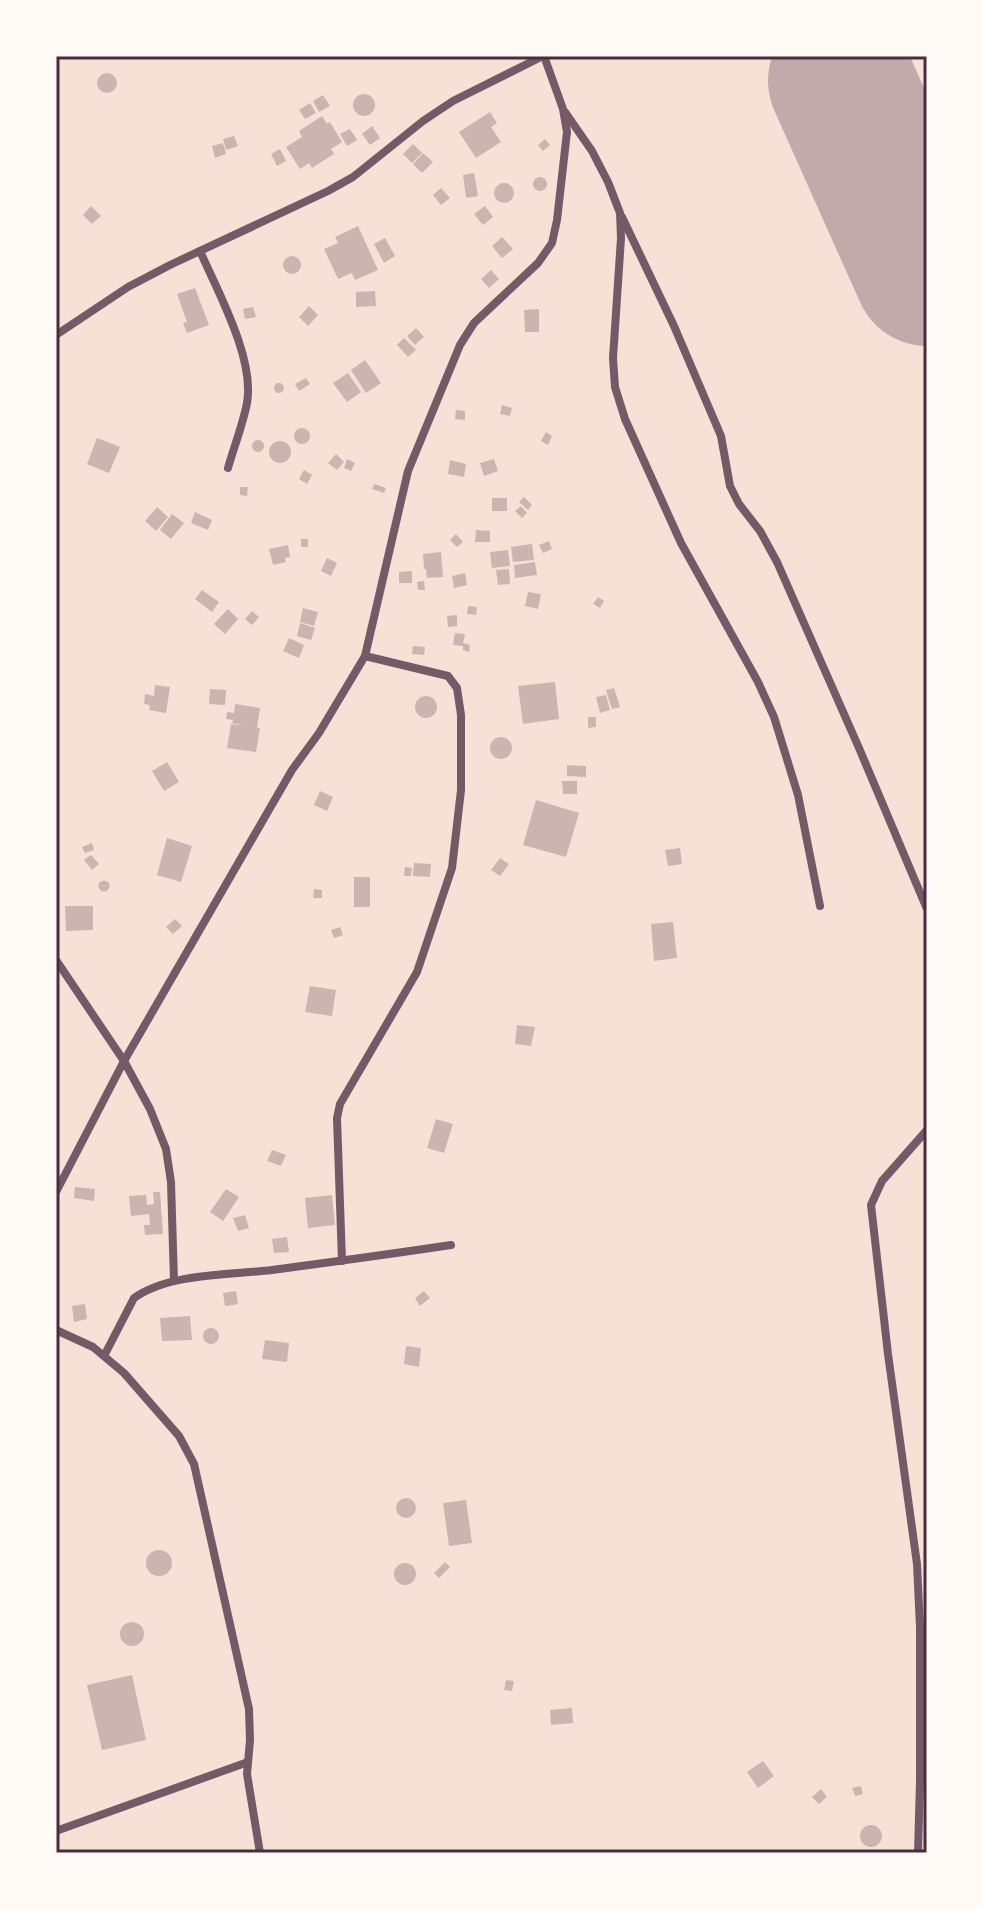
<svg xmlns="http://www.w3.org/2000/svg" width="983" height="1909" font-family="Overpass,sans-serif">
  <rect width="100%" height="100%" fill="#f7e1d7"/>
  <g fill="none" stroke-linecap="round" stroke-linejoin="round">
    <path stroke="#c3aaaa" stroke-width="146" d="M841,81L927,273"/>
  </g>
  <g fill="#ccb4b1">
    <circle cx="107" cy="83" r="10"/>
    <circle cx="364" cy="105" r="11"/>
    <path d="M323,95L330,106L319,112L313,101Z"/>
    <path d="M310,103L316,113L305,119L299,110Z"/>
    <path d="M490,112L497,123L491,127L501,142L476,158L459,132Z"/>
    <path d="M322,116L327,124L330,122L342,142L331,149L334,154L312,168L309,163L300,169L286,147L302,137L299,131Z"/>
    <path d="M372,126L380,138L370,145L362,134Z"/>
    <path d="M350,129L357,140L347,146L340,134Z"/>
    <path d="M234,136L238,146L226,150L223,139Z"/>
    <path d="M545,139L550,145L543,151L538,145Z"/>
    <path d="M223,143L226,154L215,158L212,146Z"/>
    <path d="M413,144L422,153L412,163L403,154Z"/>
    <path d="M280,149L286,161L277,166L271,154Z"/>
    <path d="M423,153L433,162L422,173L413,164Z"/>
    <path d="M474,173L478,196L466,198L463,175Z"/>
    <circle cx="540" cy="184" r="7"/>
    <circle cx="504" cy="193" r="10"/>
    <path d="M441,188L450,198L441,205L433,195Z"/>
    <path d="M91,206L101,216L92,224L83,215Z"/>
    <path d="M485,206L493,217L483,225L474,214Z"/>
    <path d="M358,226L378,270L355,280L352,273L338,279L324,249L338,243L335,237Z"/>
    <path d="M502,237L513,249L502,258L492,246Z"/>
    <path d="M385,238L395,256L384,263L374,244Z"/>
    <circle cx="292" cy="265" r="9"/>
    <path d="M491,270L499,279L489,288L481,279Z"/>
    <path d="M195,288L209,325L187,333L183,323L187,322L177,294Z"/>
    <path d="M375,291L376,306L356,307V292Z"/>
    <path d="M309,306L318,315L308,326L299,317Z"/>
    <path d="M253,307L256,317L245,319L243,309Z"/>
    <path d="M539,309V332H525L524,310Z"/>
    <path d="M416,328L424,337L415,345L407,336Z"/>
    <path d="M404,338L416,350L408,357L397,345Z"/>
    <path d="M365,360L381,383L366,393L351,370Z"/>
    <path d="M348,373L361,392L347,402L333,383Z"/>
    <path d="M306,378L310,384L299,391L295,384Z"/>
    <circle cx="279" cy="388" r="5"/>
    <path d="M502,405L512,408L510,416L500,414Z"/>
    <path d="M456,410L465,411V420L455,419Z"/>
    <circle cx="302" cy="436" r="8"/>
    <path d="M546,432L552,436L548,445L541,441Z"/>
    <path d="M97,438L120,447L109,473L87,464Z"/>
    <circle cx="258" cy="446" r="6"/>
    <circle cx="280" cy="452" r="11"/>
    <path d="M336,454L344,462L337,470L328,463Z"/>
    <path d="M347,459L355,463L351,471L344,468Z"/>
    <path d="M494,459L498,471L484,476L480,463Z"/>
    <path d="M450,460L466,464L464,477L448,474Z"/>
    <path d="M304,470L312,475L307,484L299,479Z"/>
    <path d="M374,484L386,488L384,493L372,489Z"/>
    <path d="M240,487H248L247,496L240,495Z"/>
    <path d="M524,497L532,505L528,510L519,502Z"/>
    <rect x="492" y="498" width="15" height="13"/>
    <path d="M521,506L527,513L522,518L515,511Z"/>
    <path d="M157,507L168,517L156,531L145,521Z"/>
    <path d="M195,512L212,520L208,530L191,523Z"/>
    <path d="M172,514L184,523L171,539L160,530Z"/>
    <path d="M476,530L490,531V542H475Z"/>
    <path d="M456,534L463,542L457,547L450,540Z"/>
    <rect x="301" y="539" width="7" height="8"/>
    <path d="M549,541L552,549L543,553L539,545Z"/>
    <path d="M532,544L534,560L513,562L511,547Z"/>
    <path d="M288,545L290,557L285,558L286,562L273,565L269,549Z"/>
    <path d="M508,550L510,566L492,568L490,552Z"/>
    <path d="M441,552L443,577L427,578L426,569H424L423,554Z"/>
    <path d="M327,558L337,563L331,576L321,571Z"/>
    <path d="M535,562L537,575L515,578L514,565Z"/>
    <path d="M509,569L510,584L498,585L496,570Z"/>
    <path d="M412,571V583H399V572Z"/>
    <path d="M465,573L467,585L454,588L452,576Z"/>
    <path d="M424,581L425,590H418L417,582Z"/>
    <path d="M202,590L219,602L212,612L195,599Z"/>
    <path d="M528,592L541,594L538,609L525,606Z"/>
    <path d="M598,597L604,601L600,608L593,604Z"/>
    <path d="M468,606L477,607L476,615L467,614Z"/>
    <path d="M303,608L318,612L314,626L300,622Z"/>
    <path d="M228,609L238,619L225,634L214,624Z"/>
    <path d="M252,611L259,617L252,625L245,619Z"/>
    <path d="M457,615V626L448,627L447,616Z"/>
    <path d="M300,623L315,628L311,640L297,636Z"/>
    <path d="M455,633L465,634L463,643L470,645L469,652L463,650V646L453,645Z"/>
    <path d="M289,638L304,645L299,658L283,651Z"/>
    <path d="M413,646L425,647L424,655L412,654Z"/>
    <path d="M555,682L559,719L523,724L518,686Z"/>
    <path d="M155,685L170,687L166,713L149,710L150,705L144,704L145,694L154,696Z"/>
    <path d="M614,688L620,707L612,709L606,690Z"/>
    <path d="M210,689L226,690L225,705L209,704Z"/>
    <path d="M606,695L610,710L600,713L596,697Z"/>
    <circle cx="426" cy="707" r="11"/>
    <path d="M235,704L260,708L257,728H260L256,752L227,748L231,724L245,726L232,723L233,720L226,719L227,712L234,713Z"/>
    <path d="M588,717H596V727L588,728Z"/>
    <circle cx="501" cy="748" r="11"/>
    <path d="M167,762L179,782L164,791L152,771Z"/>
    <path d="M567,765L586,766V777L567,776Z"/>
    <path d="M562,781H577V794H563Z"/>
    <path d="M320,791L333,797L327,811L314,805Z"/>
    <path d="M536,800L579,813L566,857L523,845Z"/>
    <path d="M167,838L192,846L181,882L157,875Z"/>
    <path d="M92,843L94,850L85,853L82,847Z"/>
    <path d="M680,848L682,864L668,866L665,850Z"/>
    <path d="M91,855L99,864L92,870L84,860Z"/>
    <path d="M500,858L509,864L500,876L491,870Z"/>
    <path d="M414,863L431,864L430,877L413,876Z"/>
    <path d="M405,867L412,868L411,876H404Z"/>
    <rect x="354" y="877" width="16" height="30"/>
    <circle cx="104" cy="886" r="5.5"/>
    <path d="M314,889L322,890V898H313Z"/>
    <path d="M65,906H93V930L66,931Z"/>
    <path d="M175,919L182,926L173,934L166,927Z"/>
    <path d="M673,922L677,958L654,961L651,924Z"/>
    <path d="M340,927L343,935L334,938L331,930Z"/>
    <path d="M310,986L336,990L332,1016L305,1012Z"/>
    <path d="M517,1025L535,1027L531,1046L515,1044Z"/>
    <path d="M436,1119L453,1124L444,1153L427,1148Z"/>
    <path d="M272,1150L286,1155L281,1166L267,1161Z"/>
    <path d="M75,1187L95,1189L94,1201L74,1198Z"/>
    <path d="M226,1189L239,1197L223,1221L210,1212Z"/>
    <path d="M153,1192H160L163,1234L145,1235L144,1225H150L149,1214L131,1216L129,1196L146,1195L147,1205L154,1204Z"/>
    <path d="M332,1195L335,1225L308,1228L305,1198Z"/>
    <path d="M245,1215L249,1228L238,1231L233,1218Z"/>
    <path d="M287,1237L289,1252L274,1253L272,1239Z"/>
    <path d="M236,1291L238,1304L225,1306L223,1293Z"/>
    <path d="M424,1291L430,1298L420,1306L415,1298Z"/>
    <path d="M85,1304L87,1319L74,1322L72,1306Z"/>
    <path d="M190,1316L192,1340L162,1341L160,1318Z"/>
    <circle cx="211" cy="1336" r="8"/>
    <path d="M265,1340L289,1343L287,1362L262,1359Z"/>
    <path d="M406,1346L421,1348L419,1367L404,1364Z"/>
    <circle cx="406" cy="1508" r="10"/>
    <path d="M466,1500L472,1543L449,1546L443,1503Z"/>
    <circle cx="159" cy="1563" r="13"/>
    <path d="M445,1562L450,1567L439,1578L434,1573Z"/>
    <circle cx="405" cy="1574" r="11"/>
    <circle cx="132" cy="1634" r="12"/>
    <path d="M132,1675L146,1740L102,1750L87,1685Z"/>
    <path d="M506,1680L514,1681L512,1691L504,1690Z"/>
    <path d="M572,1708L573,1723L551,1725L550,1710Z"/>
    <path d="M763,1761L774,1776L758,1788L747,1772Z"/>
    <path d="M861,1786L863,1794L855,1796L852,1788Z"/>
    <path d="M821,1789L827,1797L819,1804L812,1797Z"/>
    <circle cx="871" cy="1836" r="11"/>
  </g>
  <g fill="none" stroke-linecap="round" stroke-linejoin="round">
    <g stroke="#755966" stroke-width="8">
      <path d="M565,112L592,151L608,182L620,213L621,238L613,358L615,387L625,419L681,543L758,682L774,717L798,795L820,906"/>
      <path d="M622,217L674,326L721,436L730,486L739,504L760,531L777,562L859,748L927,909"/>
      <path d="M200,251C218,292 255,359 247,403C243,424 234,447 228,468"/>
      <path d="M56,335L128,287L170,265L328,191L353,177L423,121L453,101L543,56"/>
      <path d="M56,960L124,1061L150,1109L166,1149L171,1182L174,1281"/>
      <path d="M56,1192L124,1061L292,770L319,733L365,656L408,471L460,345L474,323L538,263L552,243L557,220L567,132L563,109L544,56"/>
      <path d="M342,1261L337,1118L340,1104L417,972L452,868L461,790V715L457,688L448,676L365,656"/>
      <path d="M56,1330L93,1347L124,1373L179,1436L194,1464L249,1709L250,1740L247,1774L260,1853"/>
      <path d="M104,1356L134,1298C169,1273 230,1275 272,1270C332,1262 391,1254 451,1245"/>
      <path d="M56,1831L248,1762"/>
      <path d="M918,1853L920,1781V1627L917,1564L888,1354L871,1205L882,1181L927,1130"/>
    </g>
  </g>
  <rect width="983" height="1909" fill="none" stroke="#fffaf5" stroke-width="116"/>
  <rect x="58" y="58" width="867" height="1793" fill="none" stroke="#4a2c40" stroke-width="3"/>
</svg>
